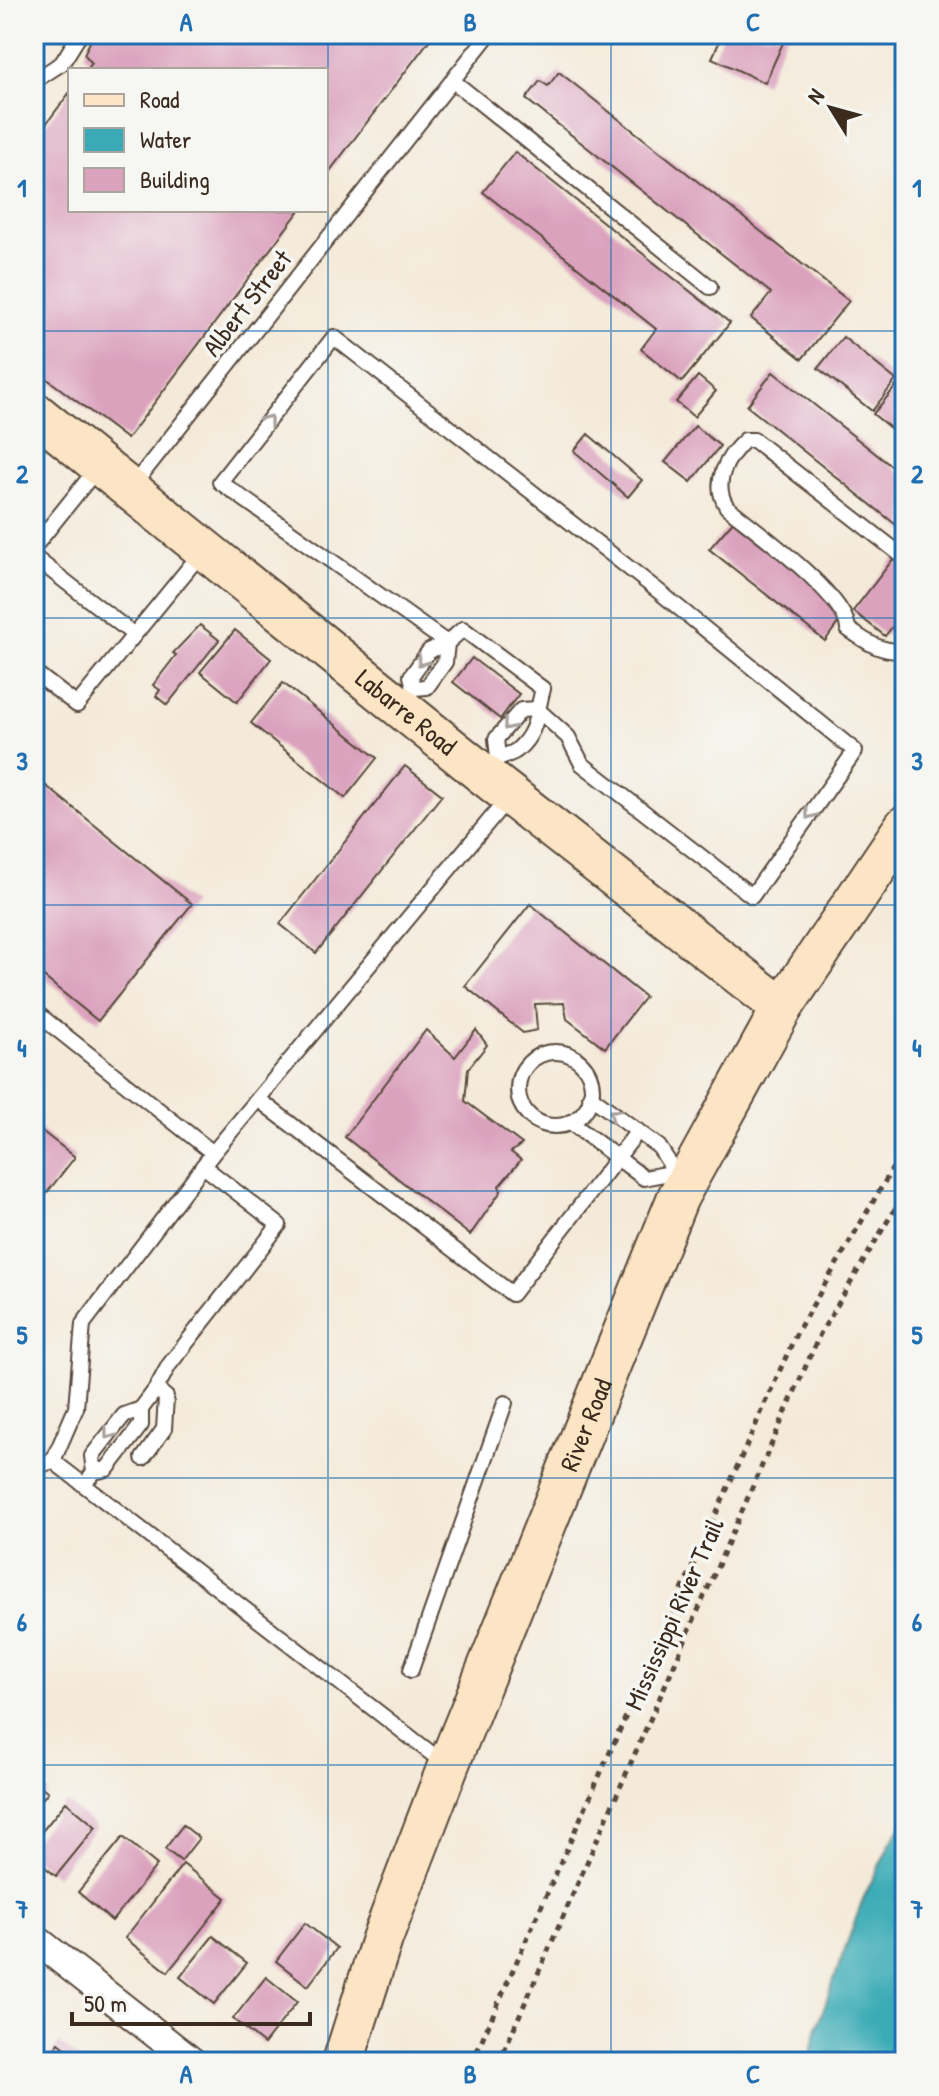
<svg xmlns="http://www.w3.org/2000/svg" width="939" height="2096" font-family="'Patrick Hand',sans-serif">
  <rect width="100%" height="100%" fill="#f6f6f2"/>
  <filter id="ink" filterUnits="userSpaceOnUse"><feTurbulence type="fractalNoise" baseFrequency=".0125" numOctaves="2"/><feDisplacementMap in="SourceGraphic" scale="16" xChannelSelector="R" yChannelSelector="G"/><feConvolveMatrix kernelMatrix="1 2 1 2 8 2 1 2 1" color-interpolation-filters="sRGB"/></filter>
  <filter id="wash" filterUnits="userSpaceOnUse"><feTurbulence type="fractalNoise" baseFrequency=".006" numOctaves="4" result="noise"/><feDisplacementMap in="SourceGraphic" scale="32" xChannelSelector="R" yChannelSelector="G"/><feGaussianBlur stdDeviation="1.8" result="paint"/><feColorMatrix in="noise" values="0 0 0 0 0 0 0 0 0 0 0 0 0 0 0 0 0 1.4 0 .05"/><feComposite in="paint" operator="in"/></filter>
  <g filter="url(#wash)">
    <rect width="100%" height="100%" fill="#f4ead9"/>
    <path fill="#3aabb6" stroke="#3a6a6a" stroke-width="2" d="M905,1819V2062H808L817,2027L863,1899L889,1846Z"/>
    <g id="blocks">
      <g fill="#dba2be">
        <path d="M94,34H434L326,176V70H87L92,63L84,54Z"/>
        <path d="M723,34H787L765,83L712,58Z"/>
        <path d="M559,72L849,301L802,359L751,318L771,293L526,99L540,81L548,86Z"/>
        <path d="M70,92V210H300L127,439L34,369V140Z"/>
        <path d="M515,152L730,323L682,382L641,349L656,329L483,192Z"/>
        <path d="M843,337L896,380L872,411L818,368Z"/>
        <path d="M773,372L905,477V532L747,406Z"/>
        <path d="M698,376L716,391L694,417L676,402Z"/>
        <path d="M897,385L905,392V440L873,414Z"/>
        <path d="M695,426L720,446L691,482L665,462Z"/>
        <path d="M588,434L642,480L628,497L574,451Z"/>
        <path d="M736,518L817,585L843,616L825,641L709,549Z"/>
        <path d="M894,558L905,567V615L899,624L896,622L885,636L853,611Z"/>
        <path d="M200,625L219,640L167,705L156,696L160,690L153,685L176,655L173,653Z"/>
        <path d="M235,630L271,659L237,702L200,672Z"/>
        <path d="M472,658L519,694L500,719L453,682Z"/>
        <path d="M283,683L377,758L345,798L251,723Z"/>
        <path d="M405,766L442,795L316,953L280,924Z"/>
        <path d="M34,776L192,904L98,1021L34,969Z"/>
        <path d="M530,904L645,997L605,1048L567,1019L564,1003L535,1004L537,1030L523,1033L465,986Z"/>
        <path d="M426,1030L455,1057L476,1030L487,1045L468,1069L465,1101L522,1144L511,1152L521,1160L499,1186L501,1191L470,1235L345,1137Z"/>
        <path d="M34,1125L75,1157L34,1209Z"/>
        <path d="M34,1780L48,1792L34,1809Z"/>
        <path d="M66,1802L96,1827L56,1876L34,1858V1841Z"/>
        <path d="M183,1825L199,1838L181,1861L165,1849Z"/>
        <path d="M123,1837L157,1865L112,1921L78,1892Z"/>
        <path d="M183,1864L226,1898L168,1972L125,1938Z"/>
        <path d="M305,1923L337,1948L308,1986L276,1961Z"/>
        <path d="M213,1936L247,1963L214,2004L180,1977Z"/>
        <path d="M266,1977L297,2002L264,2044L233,2019Z"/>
        <path d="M59,2043L83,2062H45Z"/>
      </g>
    </g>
  </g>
  <g filter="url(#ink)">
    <use href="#blocks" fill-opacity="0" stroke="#57473a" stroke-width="2"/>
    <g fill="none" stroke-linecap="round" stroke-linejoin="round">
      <defs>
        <g id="lane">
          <path d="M34,81L62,63L80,34"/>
          <path d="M453,81L710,287"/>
          <path d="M131,488L489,34"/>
          <path d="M34,547L99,466"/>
          <path d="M34,557L133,634"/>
          <path d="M905,558L754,440H745C727,457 711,483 727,507C754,529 847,596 848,629C868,643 880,652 905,651"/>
          <path d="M447,643L220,482L334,337L657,590L855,751L752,896L582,764L568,737L537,709L521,710L496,739L498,757"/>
          <path d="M34,672L77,705L202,552"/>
          <path d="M414,688L411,676L429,651L447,643L463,629L543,689C536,713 538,732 517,750C510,756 501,754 494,762"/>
          <path d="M410,693L414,688L427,687L445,662L447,643"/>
          <path d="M34,1011L213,1153"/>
          <circle cx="555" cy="1089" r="37"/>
          <path d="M590,1096L659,1147L675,1172L685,1179"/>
          <path d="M258,1099L512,1294L638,1131"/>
          <path d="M570,1122L644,1178L675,1172"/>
          <path d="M143,1458L164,1429L166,1397L156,1389"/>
          <path d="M53,1461L76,1408L83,1324L213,1153L509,797"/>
          <path d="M34,1467L53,1461L445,1764"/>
          <path d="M94,1472L92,1456L124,1415L141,1409L156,1389L169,1365L279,1225L203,1166"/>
          <path d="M90,1477L94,1472L107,1469L141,1425V1409"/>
          <path d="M411,1670L505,1403"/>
        </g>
        <path id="street" d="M34,1938L192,2062"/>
        <g id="secondary">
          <path id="s1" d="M34,412L483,774L782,1008"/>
          <path id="s2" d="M343,2062L382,1939L448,1766L678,1197L782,1008L905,826"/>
        </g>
      </defs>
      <use href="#lane" stroke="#57473a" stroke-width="18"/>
      <use href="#street" stroke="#57473a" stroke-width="32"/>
      <use href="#secondary" stroke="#57473a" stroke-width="44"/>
      <g stroke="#57473a" stroke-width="5" stroke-dasharray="6 6" stroke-linecap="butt">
        <path d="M472,2062L797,1332L905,1147"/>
        <path d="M499,2062L820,1334L905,1192"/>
      </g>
      <use href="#lane" stroke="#fff" stroke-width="14"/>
      <use href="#street" stroke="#fff" stroke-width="28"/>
      <use href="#secondary" stroke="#fce5c4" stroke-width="40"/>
    </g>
    <defs><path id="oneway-chevron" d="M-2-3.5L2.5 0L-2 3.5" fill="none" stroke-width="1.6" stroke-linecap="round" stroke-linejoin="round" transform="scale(2)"/></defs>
    <g stroke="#a79f9a">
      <use href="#oneway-chevron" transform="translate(268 420) rotate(-52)"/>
      <use href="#oneway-chevron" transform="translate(422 661) rotate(128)"/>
      <use href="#oneway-chevron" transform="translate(508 725) rotate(130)"/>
      <use href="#oneway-chevron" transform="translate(810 814) rotate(125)"/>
      <use href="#oneway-chevron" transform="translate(614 1114) rotate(-144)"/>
      <use href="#oneway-chevron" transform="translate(109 1434) rotate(127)"/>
    </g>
  </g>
  <path fill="none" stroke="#1f6fb2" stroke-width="2" stroke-opacity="0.55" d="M328,34V2062M611,34V2062M34,331H905M34,618H905M34,905H905M34,1191H905M34,1478H905M34,1765H905"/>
  <g text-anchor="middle" stroke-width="7" stroke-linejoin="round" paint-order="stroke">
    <g font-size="26" fill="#3b2a1e" stroke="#f6f6f2">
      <text transform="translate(247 303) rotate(-52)" y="9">Albert Street</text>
      <text dy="9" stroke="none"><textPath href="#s1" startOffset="478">Labarre Road</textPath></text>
      <text dy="9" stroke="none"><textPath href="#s2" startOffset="682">River Road</textPath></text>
      <text transform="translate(674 1614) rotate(-66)" y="9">Mississippi River Trail</text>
    </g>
  </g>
  <rect width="939" height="2096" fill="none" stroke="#f6f6f2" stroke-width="88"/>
  <rect x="68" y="68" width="260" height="144" fill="#f6f6f2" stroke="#aba49d" stroke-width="2"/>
  <rect x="84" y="94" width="40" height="12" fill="#fce5c4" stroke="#aba49d" stroke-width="2"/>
  <text x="140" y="108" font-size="24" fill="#3b2a1e">Road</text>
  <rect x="84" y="128" width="40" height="24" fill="#3aabb6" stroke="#aba49d" stroke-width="2"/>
  <text x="140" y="148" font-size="24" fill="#3b2a1e">Water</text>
  <rect x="84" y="168" width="40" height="24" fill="#dba2be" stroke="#aba49d" stroke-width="2"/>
  <text x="140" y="188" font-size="24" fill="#3b2a1e">Building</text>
  <g transform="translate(831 108) rotate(307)" stroke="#f6f6f2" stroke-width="6" paint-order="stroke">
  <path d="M0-6L14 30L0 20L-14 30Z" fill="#3b2a1e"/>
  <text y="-12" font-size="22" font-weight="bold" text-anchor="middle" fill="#3b2a1e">N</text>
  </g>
  <path d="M72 2012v12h238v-12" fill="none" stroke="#3b2a1e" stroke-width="4"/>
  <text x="84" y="2012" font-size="24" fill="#3b2a1e" stroke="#f6f6f2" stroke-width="6" paint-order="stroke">50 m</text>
  <rect x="44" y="44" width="851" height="2008" fill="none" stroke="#1f6fb2" stroke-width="3"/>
  <g font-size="26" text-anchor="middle" font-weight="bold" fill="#1f6fb2">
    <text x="186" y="31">A</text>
    <text x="470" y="31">B</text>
    <text x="753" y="31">C</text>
    <text x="22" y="197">1</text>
    <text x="917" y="197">1</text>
    <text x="22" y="483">2</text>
    <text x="917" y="483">2</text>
    <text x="22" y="770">3</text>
    <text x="917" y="770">3</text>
    <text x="22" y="1057">4</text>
    <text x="917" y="1057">4</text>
    <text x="22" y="1344">5</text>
    <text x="917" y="1344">5</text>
    <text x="22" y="1631">6</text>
    <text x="917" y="1631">6</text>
    <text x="22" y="1918">7</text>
    <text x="917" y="1918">7</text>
    <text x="186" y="2083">A</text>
    <text x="470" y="2083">B</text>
    <text x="753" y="2083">C</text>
  </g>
</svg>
